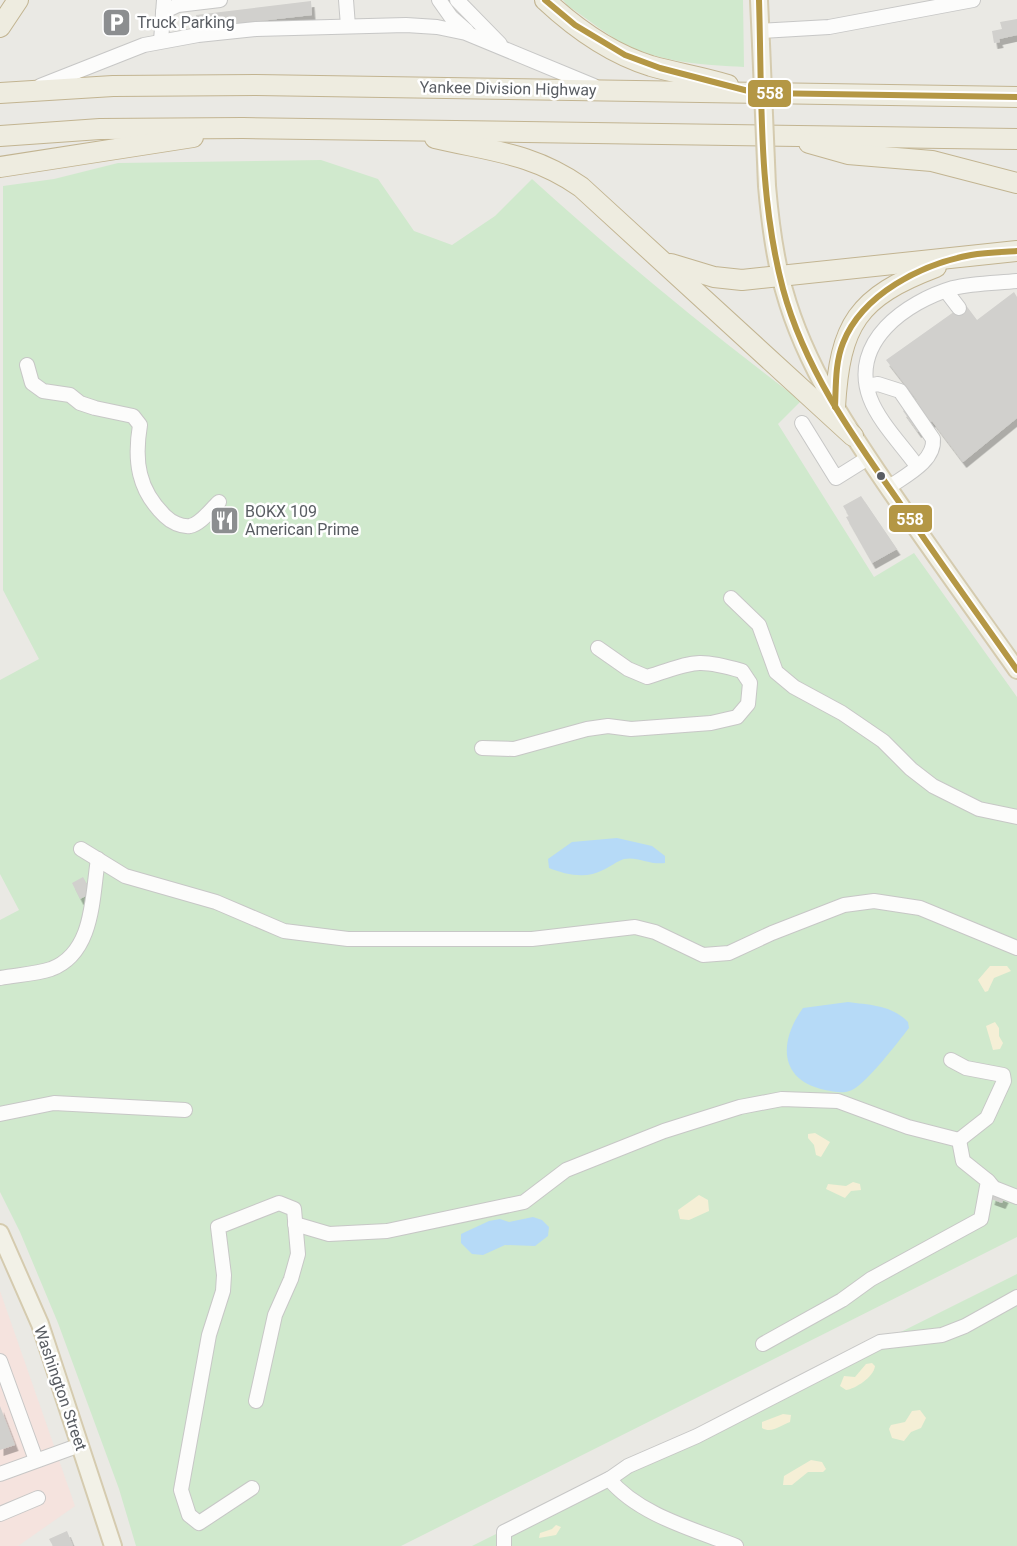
<svg xmlns="http://www.w3.org/2000/svg" width="1017" height="1546" font-family="Roboto,sans-serif">
  <defs>
    <filter id="shadow"><feDropShadow dx="3.5" dy="6" stdDeviation="0" flood-color="#0004"/></filter>
  </defs>
  <rect width="100%" height="100%" fill="#eae9e4"/>
  <path fill="#f5e3de" d="M0,1291L75,1506L18,1546H0Z"/>
  <g fill="#d0e9cd">
    <path d="M563,0H743L744,67C706,65 666,63 630,47C609,37 588,19 568,6Z"/>
    <path d="M321,160L378,179L414,231L452,245L495,216L532,179C618,257 708,331 801,401L778,424L874,577L914,553L1017,697V1237L401,1546H136L119,1489L58,1323L20,1232L0,1192V920L19,910L0,874V680L39,659L3,590V186L54,179L118,163Z"/>
    <path d="M1017,1274V1546H472Z"/>
  </g>
  <g fill="#f5efd6">
    <path d="M990,966H1007L1011,971L994,978L988,991L985,992L978,980Z"/>
    <path d="M995,1022L999,1028V1036L1003,1043L1000,1049L993,1050L986,1026Z"/>
    <path d="M815,1133L830,1142L821,1157L816,1155L814,1145L808,1138V1134Z"/>
    <path d="M853,1182L860,1184L861,1190L851,1191L845,1198L826,1189L828,1184L846,1186Z"/>
    <path d="M699,1195L708,1200L709,1211L689,1220L680,1219L678,1210Z"/>
    <path d="M872,1363L875,1366C874,1377 855,1389 846,1390L840,1386L844,1376L855,1377L866,1364Z"/>
    <path d="M920,1410L926,1418L921,1428L911,1432L904,1441L892,1438L889,1429L891,1425L905,1422L912,1411Z"/>
    <path d="M783,1414L791,1415L790,1422C781,1425 772,1434 762,1428V1422Z"/>
    <path d="M811,1460L822,1462L826,1469L823,1472H808L792,1485H783L784,1476Z"/>
    <path d="M556,1525L561,1527L556,1535L539,1538L540,1533L552,1529Z"/>
  </g>
  <g fill="#b6daf7">
    <path d="M617,838L652,846L665,856V863C649,865 637,856 624,859C617,861 610,867 603,870C587,879 566,875 549,868L548,859L572,842Z"/>
    <path d="M848,1002C870,1005 892,1005 908,1022L909,1028C897,1043 868,1082 852,1090C844,1094 834,1092 825,1090C778,1080 779,1041 803,1008Z"/>
    <path d="M533,1217L542,1220L549,1227L548,1236L535,1246L505,1245L483,1255L472,1254L461,1243V1234L489,1221L500,1219L509,1222Z"/>
  </g>
  <g fill="#d1d0cd" filter="url(#shadow)">
    <path d="M311,1L312,15L198,28L196,15Z"/>
    <path d="M1017,19V35L999,39L1000,42L994,43L992,31L1002,29L1000,22Z"/>
    <path d="M1014,292L1017,297V418L963,462L932,421L918,432L903,411L917,400L886,360L965,304L977,320Z"/>
    <path d="M861,496L897,549L872,563L846,517L849,516L843,506Z"/>
    <path d="M83,877L92,893L80,899L72,883Z"/>
    <path d="M993,1192L1005,1197L1002,1203L991,1199Z"/>
    <path d="M0,1406L15,1445L0,1450Z"/>
    <path d="M67,1531L73,1546H53L49,1539Z"/>
  </g>
  <g fill="none" stroke-linecap="round" stroke-linejoin="round">
    <defs>
      <g id="minor">
        <path d="M346,0L348,26"/>
        <path d="M439,0L451,17L467,31"/>
        <path d="M457,0L500,44"/>
        <path d="M163,12L178,5L220,0"/>
        <path d="M760,31L829,27L973,0"/>
        <path d="M161,41L164,0"/>
        <path d="M40,86L144,45L198,35L256,29L406,25L437,27L466,33L594,86"/>
        <path d="M946,291L959,308"/>
        <path d="M27,365L32,383L43,391L70,395L80,403L95,408L133,416L140,425C134,461 138,490 165,516C171,522 181,527 190,526C201,524 211,509 219,502"/>
        <path d="M867,386L878,384L900,391L933,439C935,462 904,476 888,488"/>
        <path d="M802,423L836,478L868,458"/>
        <path d="M917,466C902,445 879,422 870,398C849,342 906,302 953,288C973,283 996,283 1017,281"/>
        <path d="M731,598L759,625L776,672L794,687L842,713L883,741L911,769L933,786L979,809L1017,817"/>
        <path d="M482,748L514,749L587,729L608,726L631,729L711,723L737,717L748,704L750,683L742,671C694,657 693,663 647,677L628,669L598,648"/>
        <path d="M81,849L125,876L216,902L284,931L348,939H532L635,927L655,932L703,955L729,953L772,933L844,905L874,901L920,908L1017,948"/>
        <path d="M0,978C16,975 36,974 51,969C94,953 92,897 98,859"/>
        <path d="M951,1060L966,1068L1003,1075L1004,1081L987,1118L959,1140"/>
        <path d="M0,1114L54,1103L185,1110"/>
        <path d="M988,1181L994,1188L1017,1197"/>
        <path d="M295,1224L329,1234L387,1231L524,1202L566,1170L664,1131L740,1107L782,1099L838,1101L908,1127L959,1140L963,1161L988,1181L981,1219L871,1279L842,1300L763,1344"/>
        <path d="M0,1361L36,1460"/>
        <path d="M0,1474L80,1445"/>
        <path d="M608,1480L628,1466L697,1436L880,1342L942,1335L965,1326L1017,1297"/>
        <path d="M252,1488L199,1523L189,1515L181,1490L209,1335L223,1291L224,1275L218,1227L279,1203L294,1209L298,1254L291,1279L275,1315L256,1401"/>
        <path d="M0,1514L38,1498"/>
        <path d="M504,1546V1532L609,1479C639,1515 693,1529 736,1546"/>
      </g>
      <g id="major">
        <path d="M759,0L761,44"/>
        <path d="M767,186C770,221 774,256 784,290C806,370 854,438 901,506C939,561 978,615 1017,670"/>
        <path d="M0,1233L40,1324L113,1546"/>
      </g>
      <g id="highway">
        <path d="M545,0C575,28 612,54 651,66C676,73 702,77 728,85"/>
        <path d="M0,27L18,0"/>
        <path d="M0,93L113,86L256,85L1017,97"/>
        <path d="M0,136L100,129L243,128L1017,139"/>
        <path d="M435,138C490,151 533,153 581,187L853,436"/>
        <path d="M809,143L848,154L932,161L1017,183"/>
        <path d="M0,167L193,137"/>
        <path d="M671,264L714,277L742,280L1017,251"/>
        <path d="M835,407C840,324 857,297 936,267"/>
      </g>
    </defs>
    <use href="#minor" stroke="#c7c7c6" stroke-width="16"/>
    <use href="#major" stroke="#d5cbaf" stroke-width="20"/>
    <use href="#highway" stroke="#c2b491" stroke-width="22"/>
    <use href="#minor" stroke="#fcfcfb" stroke-width="14"/>
    <use href="#major" stroke="#f2f1e7" stroke-width="16"/>
    <use href="#highway" stroke="#eeece0" stroke-width="20"/>
    <defs>
      <path id="major-bridge" d="M761,44L767,186"/>
    </defs>
    <use href="#major-bridge" stroke="#d5cbaf" stroke-width="20" stroke-linecap="butt"/>
    <use href="#major-bridge" stroke="#f2f1e7" stroke-width="16"/>
    <defs>
      <g id="bus-1">
        <path d="M545,0L575,25L625,55L660,68L756,93L1017,97"/>
        <path d="M759,0C762,96 758,195 783,289C804,367 851,434 897,499C936,557 977,613 1017,670"/>
        <path d="M835,407C836,386 835,363 843,343C862,294 922,264 971,255C986,252 1002,252 1017,251"/>
      </g>
    </defs>
    <use href="#bus-1" stroke="#fff" stroke-width="10"/>
    <use href="#bus-1" stroke="#b49745" stroke-width="6"/>
  </g>
  <defs>
    <symbol id="parking-square" viewBox="-11 -11 22 22"><rect x="-9" y="-9" width="18" height="18" rx="4" fill="#8c8e90" stroke="#fff"/><path d="M-3.5-5.5H1a3.5 3.5 0 0 1 0 7H-1V5.5H-3.5ZM-1-3.4V-.6H.8a1.4 1.4 0 0 0 0-2.8Z" fill="#fff"/></symbol>
    <symbol id="restaurant-square" viewBox="-11 -11 22 22"><rect x="-9" y="-9" width="18" height="18" rx="4" fill="#8c8e90" stroke="#fff"/><path d="M-5-6h1v4h1v-4h1v4h1v-4h1v5L-1.5 .5V6h-2V.5L-5-1ZM5-6V6H3V1.5H1.5Q1.5-4 5-6Z" fill="#fff"/></symbol>
  </defs>
  <g fill-rule="evenodd">
    <use href="#parking-square" x="100" y="6" width="33" height="33"/>
    <use href="#restaurant-square" x="208" y="504" width="33" height="33"/>
  </g>
  <circle fill="#595d63" stroke="#fff" stroke-width="2" cx="881" cy="476" r="5"/>
  <g text-anchor="middle" stroke-width="5" stroke-linejoin="round" paint-order="stroke">
    <g font-size="16" fill="#595d63" stroke="#fff" text-anchor="start">
      <text x="137" y="28">Truck Parking</text>
      <text x="245" y="517">BOKX 109<tspan x="245" dy="18">American Prime</tspan></text>
    </g>
    <g font-size="16" fill="#595d63" stroke="#fff">
      <text transform="translate(508 88) rotate(1)" y="6">Yankee Division Highway</text>
      <text transform="translate(61 1388) rotate(71)" y="6">Washington Street</text>
    </g>
  </g>
  <g stroke="#fff" stroke-width="2">
    <rect x="747" y="79" width="45" height="29" rx="6" fill="#b49745"/>
    <rect x="888" y="504" width="45" height="29" rx="6" fill="#b49745"/>
  </g>
  <g font-size="16" text-anchor="middle" font-weight="bold" fill="#fff">
    <text x="770" y="99">558</text>
    <text x="910" y="525">558</text>
  </g>
</svg>
